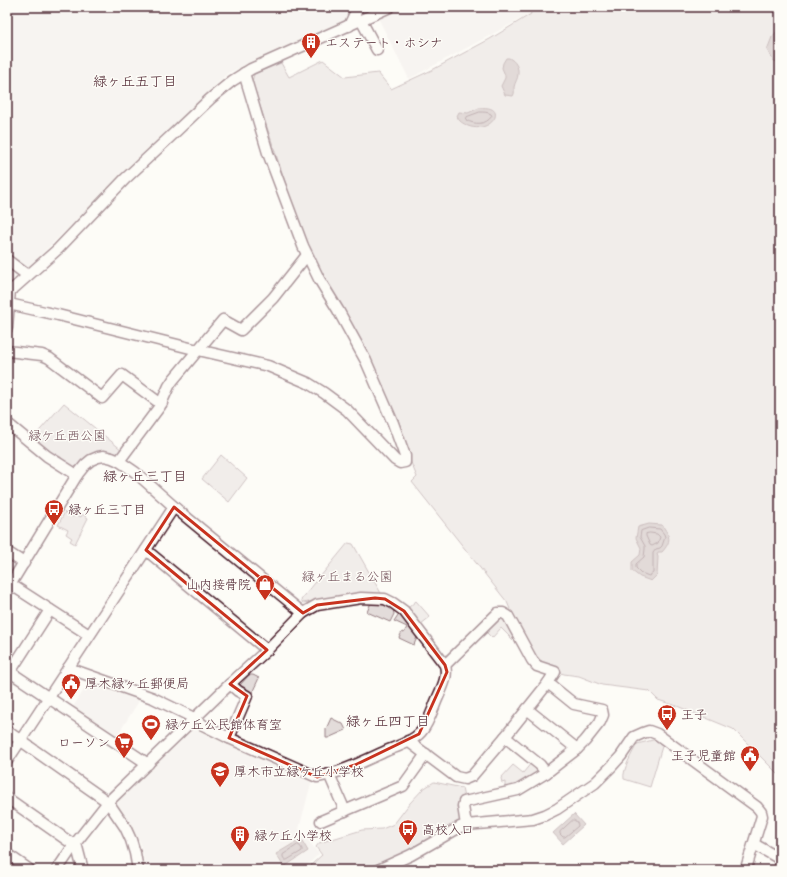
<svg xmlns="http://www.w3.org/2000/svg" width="787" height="877" font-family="Sriracha,'Klee One',sans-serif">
  <rect width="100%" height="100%" fill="#fdfcf7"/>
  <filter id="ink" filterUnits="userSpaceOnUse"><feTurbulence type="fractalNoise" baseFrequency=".025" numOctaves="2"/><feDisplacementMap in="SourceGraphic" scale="8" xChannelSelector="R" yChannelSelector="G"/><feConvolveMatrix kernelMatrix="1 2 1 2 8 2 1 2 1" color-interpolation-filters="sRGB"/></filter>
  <g filter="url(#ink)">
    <g fill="#f0ece8">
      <path d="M7,7H354L349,18L394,7H528L530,14L409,79L377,16L352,19L228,73L24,271L7,284Z"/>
      <path d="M91,679L141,698L115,739L71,710Z"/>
      <path d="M197,726L313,776L299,829L319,854L307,866L302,870H146L140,842L117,806L118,801Z"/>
    </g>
    <g fill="#e3dcda" stroke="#967e82">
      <path d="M529,7H780V776L733,729L677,706L658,700L649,691L602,685L579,676L564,674L536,663L542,661L537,659L510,609L507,602L412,482L417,477L369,361L309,254L252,82L254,74L281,63L289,77L323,60L345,77L378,73L391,89L432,70L490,39L531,14Z"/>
      <path d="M64,403L122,450L119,453L117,454C104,450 94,452 84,460C80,463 78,466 74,468L62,460L61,457L57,455H53L33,438Z"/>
      <path d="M221,455L247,478L229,502L202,479Z"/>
      <path d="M65,512L73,517L75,514L81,517L82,514L88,518L75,544L70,541L72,538L66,534L68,530L58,525Z"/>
      <path d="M348,543L353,544L382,595L315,601L303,603L301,600Z"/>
      <path d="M416,601L430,617L421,624L420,623L419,624L408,608Z"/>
      <path d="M373,602H376L393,609L394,614L390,622L367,612L370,605Z"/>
      <path d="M400,614L403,615L417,637L414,645L399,638L402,632L404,633L407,627L394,621L398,615Z"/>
      <path d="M501,619C509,621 512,630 515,638L513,640L501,628L492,638L485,631L497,620Z"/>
      <path d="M249,675H253L259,678L251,695L240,689V685Z"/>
      <path d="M331,718L343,724L346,730L328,738H326V729Z"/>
      <path d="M657,739L663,743L650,787L624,779C622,770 633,752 637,744Z"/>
      <path d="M532,762L540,771L538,774L517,786L505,789V782L502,783L501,778L513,765L523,773Z"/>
      <path d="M434,782L462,788L464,798V822L408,853L368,870H315L311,865L322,855L316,847L319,843L362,830L382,829L394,824L410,803L423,789Z"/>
    </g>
    <g fill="#c0b1b1" stroke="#91777b">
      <path d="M780,28V64L773,60L767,50L772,37Z"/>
      <path d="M506,58H509C515,61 519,67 518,74C518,79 515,82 514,87C514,91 515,93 513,96L505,95L501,86L505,78V75L502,68L503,63Z"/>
      <path d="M479,108C510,104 492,135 468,126C463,123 459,122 457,116L459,112L468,113Z"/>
      <path d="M649,524L662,525C670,536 672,541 662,552H658L657,554L658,557L657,575L651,581L640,577L632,571V562L640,555L641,548L636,538L638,527Z"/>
      <path d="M574,814L584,825L563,844L553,833Z"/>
      <path d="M301,839L308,851L284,867L276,854Z"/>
    </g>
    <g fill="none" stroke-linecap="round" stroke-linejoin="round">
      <g stroke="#795961" stroke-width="1">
        <path d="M480,112C484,112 488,112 491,114L492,116C486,125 475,125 466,120L467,117Z"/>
        <path d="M649,528L660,529L664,534L665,537L662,546L660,548L656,549L653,553V573L649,576L641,573L636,568V564L644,557L645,549V546L640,537L641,531Z"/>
        <path d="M650,533L657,534L660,537L658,543L652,546L650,545L646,536V534Z"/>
        <path d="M573,820C575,820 578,823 578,826L565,837H563L560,834V832Z"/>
        <path d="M298,845L300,846L302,849V851L287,860H285L283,857V855Z"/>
      </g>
      <defs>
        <g id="minor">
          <path d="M361,20L377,50"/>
          <path d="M349,26L358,7"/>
          <path d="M7,260L27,275"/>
          <path d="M7,290L14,288L58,249L125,179L170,137L210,99L232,81L251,69L390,7"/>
          <path d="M9,304L58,315L198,350L223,320L241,330L273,298L307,255"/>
          <path d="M7,328L10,289"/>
          <path d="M7,351L42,355L49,358L102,398L122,375L157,401L162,403"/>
          <path d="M7,423L47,456L77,475"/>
          <path d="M119,461L160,406L169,386L173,380L198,350L268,366L308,383L324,393L347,410L395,460L400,463L405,462V456L393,423L366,361L338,310L319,279L303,246L268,153L244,73"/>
          <path d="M146,550L267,650"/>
          <path d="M7,552L24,563"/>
          <path d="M7,582L89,635"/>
          <path d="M7,590L77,475L85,465L91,460L98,457L104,456L112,458L119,461L135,472L180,512L303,613L267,650L230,684L108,802L74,845L77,847L83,870"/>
          <path d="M68,668L153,698L194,718L203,725L229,738L317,777C341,773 364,761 386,751C398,746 412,742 421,732C429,723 433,708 438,697C443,686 448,676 445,665L404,611L393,603L385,599L361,598L317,605L303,613"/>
          <path d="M7,670L148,764"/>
          <path d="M10,672L50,610"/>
          <path d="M527,709L577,749"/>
          <path d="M7,731L108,802L125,827L131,840L135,853L138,870"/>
          <path d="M505,737L540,765L546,773"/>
          <path d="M229,738L247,696L238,691L230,684"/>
          <path d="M408,741L456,777L465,779L472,776L505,737L548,683L555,672L537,666L532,660L508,616L503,613H498L445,665"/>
          <path d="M7,761L174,507"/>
          <path d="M329,774L345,811"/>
          <path d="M7,798L74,845L57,870"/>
          <path d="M321,821L403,786L426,754"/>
          <path d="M466,825L463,806L464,802L518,790L546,773L577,749L585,741L600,722L603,715L602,710L574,704L548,683"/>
          <path d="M754,844L780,859"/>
          <path d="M7,854L30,870"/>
          <path d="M378,870L411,855L460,827L466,825L533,819L545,815L557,809L595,783L612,766L621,756L634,737L643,733L649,731L657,734L757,807L761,812L762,816L747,865L746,870"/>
        </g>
      </defs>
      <use href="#minor" stroke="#4a1f2b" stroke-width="13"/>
      <use href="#minor" stroke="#fdfcf7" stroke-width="10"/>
    </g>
  </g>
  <path d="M0 0H787V877H0ZM174,507L303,613L317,605L375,598L385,599L404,611L445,665L447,672L419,734L355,765L317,777L229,738L247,696L230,684L267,650L146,550Z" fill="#fdfcf7" fill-opacity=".55" fill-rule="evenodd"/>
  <path fill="none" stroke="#c8321e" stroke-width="3" stroke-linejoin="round" d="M174,507L303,613L317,605L375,598L385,599L404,611L445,665L447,672L419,734L355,765L317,777L229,738L247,696L230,684L267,650L146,550Z"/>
  <defs>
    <symbol id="building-pin" viewBox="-11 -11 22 30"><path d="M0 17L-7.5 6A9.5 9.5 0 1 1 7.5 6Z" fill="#c8321e" stroke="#fdfcf7"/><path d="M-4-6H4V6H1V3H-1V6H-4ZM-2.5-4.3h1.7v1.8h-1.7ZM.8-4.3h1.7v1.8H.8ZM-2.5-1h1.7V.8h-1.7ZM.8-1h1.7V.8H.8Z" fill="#fff"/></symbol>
    <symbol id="bus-pin" viewBox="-11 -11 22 30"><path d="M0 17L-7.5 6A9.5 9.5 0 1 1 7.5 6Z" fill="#c8321e" stroke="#fdfcf7"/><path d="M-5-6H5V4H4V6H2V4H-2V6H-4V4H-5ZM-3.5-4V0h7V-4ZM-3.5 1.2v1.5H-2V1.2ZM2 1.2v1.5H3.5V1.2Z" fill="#fff"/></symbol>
    <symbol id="shop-pin" viewBox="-11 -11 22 30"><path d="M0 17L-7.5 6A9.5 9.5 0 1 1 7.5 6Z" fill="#c8321e" stroke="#fdfcf7"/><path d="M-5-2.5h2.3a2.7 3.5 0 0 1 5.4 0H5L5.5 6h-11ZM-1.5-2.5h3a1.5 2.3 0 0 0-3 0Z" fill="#fff"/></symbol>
    <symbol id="civic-pin" viewBox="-11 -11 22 30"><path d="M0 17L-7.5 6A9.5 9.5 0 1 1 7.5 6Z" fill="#c8321e" stroke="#fdfcf7"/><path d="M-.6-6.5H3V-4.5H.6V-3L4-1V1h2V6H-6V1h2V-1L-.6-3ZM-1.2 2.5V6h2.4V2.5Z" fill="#fff"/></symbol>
    <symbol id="stadium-pin" viewBox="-11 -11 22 30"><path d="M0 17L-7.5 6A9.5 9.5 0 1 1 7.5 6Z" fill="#c8321e" stroke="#fdfcf7"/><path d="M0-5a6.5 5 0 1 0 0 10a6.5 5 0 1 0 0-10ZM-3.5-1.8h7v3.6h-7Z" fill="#fff"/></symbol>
    <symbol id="supermarket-pin" viewBox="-11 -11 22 30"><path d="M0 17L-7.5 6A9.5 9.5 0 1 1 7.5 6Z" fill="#c8321e" stroke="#fdfcf7"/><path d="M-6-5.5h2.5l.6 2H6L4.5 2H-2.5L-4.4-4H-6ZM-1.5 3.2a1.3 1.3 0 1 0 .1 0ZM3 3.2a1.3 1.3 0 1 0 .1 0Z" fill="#fff"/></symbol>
    <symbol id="school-pin" viewBox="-11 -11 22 30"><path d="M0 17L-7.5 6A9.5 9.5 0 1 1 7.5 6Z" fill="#c8321e" stroke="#fdfcf7"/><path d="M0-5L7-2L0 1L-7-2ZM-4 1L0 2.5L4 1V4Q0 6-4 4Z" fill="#fff"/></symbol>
  </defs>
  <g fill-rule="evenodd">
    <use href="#building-pin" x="300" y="31" width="22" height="30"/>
    <use href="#bus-pin" x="43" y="498" width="22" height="30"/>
    <use href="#shop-pin" x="254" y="573" width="22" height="30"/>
    <use href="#civic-pin" x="60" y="672" width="22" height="30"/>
    <use href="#bus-pin" x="656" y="703" width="22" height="30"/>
    <use href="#stadium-pin" x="140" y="713" width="22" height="30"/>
    <use href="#supermarket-pin" x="113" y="731" width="22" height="30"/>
    <use href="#civic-pin" x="739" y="744" width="22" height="30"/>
    <use href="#school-pin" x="209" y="760" width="22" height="30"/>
    <use href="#bus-pin" x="397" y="818" width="22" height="30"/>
    <use href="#building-pin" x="229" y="824" width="22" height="30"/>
  </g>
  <g text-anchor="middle" stroke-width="3" stroke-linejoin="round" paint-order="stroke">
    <g font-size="13" fill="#4a1f2b" stroke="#fdfcf7" text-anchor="start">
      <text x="325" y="47">エステート・ホシナ</text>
      <text x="68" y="514">緑ヶ丘三丁目</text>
      <text x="251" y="589" text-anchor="end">山内接骨院</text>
      <text x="85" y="688">厚木緑ヶ丘郵便局</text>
      <text x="681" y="719">王子</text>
      <text x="165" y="729">緑ケ丘公民館体育室</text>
      <text x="110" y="747" text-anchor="end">ローソン</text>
      <text x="736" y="760" text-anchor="end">王子児童館</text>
      <text x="234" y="776">厚木市立緑ケ丘小学校</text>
      <text x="422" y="834">高校入口</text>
      <text x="254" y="840">緑ケ丘小学校</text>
    </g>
    <g font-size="13" fill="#704e57" stroke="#fdfcf7">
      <text x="67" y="440">緑ケ丘西公園</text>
      <text x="347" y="581">緑ヶ丘まる公園</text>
    </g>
    <g font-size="14" fill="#4a1f2b" stroke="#fdfcf7">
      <text x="135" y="86">緑ヶ丘五丁目</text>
      <text x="145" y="481">緑ヶ丘三丁目</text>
      <text x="388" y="726">緑ヶ丘四丁目</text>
    </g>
  </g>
  <rect width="787" height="877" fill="none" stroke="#fdfcf7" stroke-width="24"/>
  <rect x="12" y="12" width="763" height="853" fill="none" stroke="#4a1f2b" stroke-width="1.5" filter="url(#ink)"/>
</svg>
